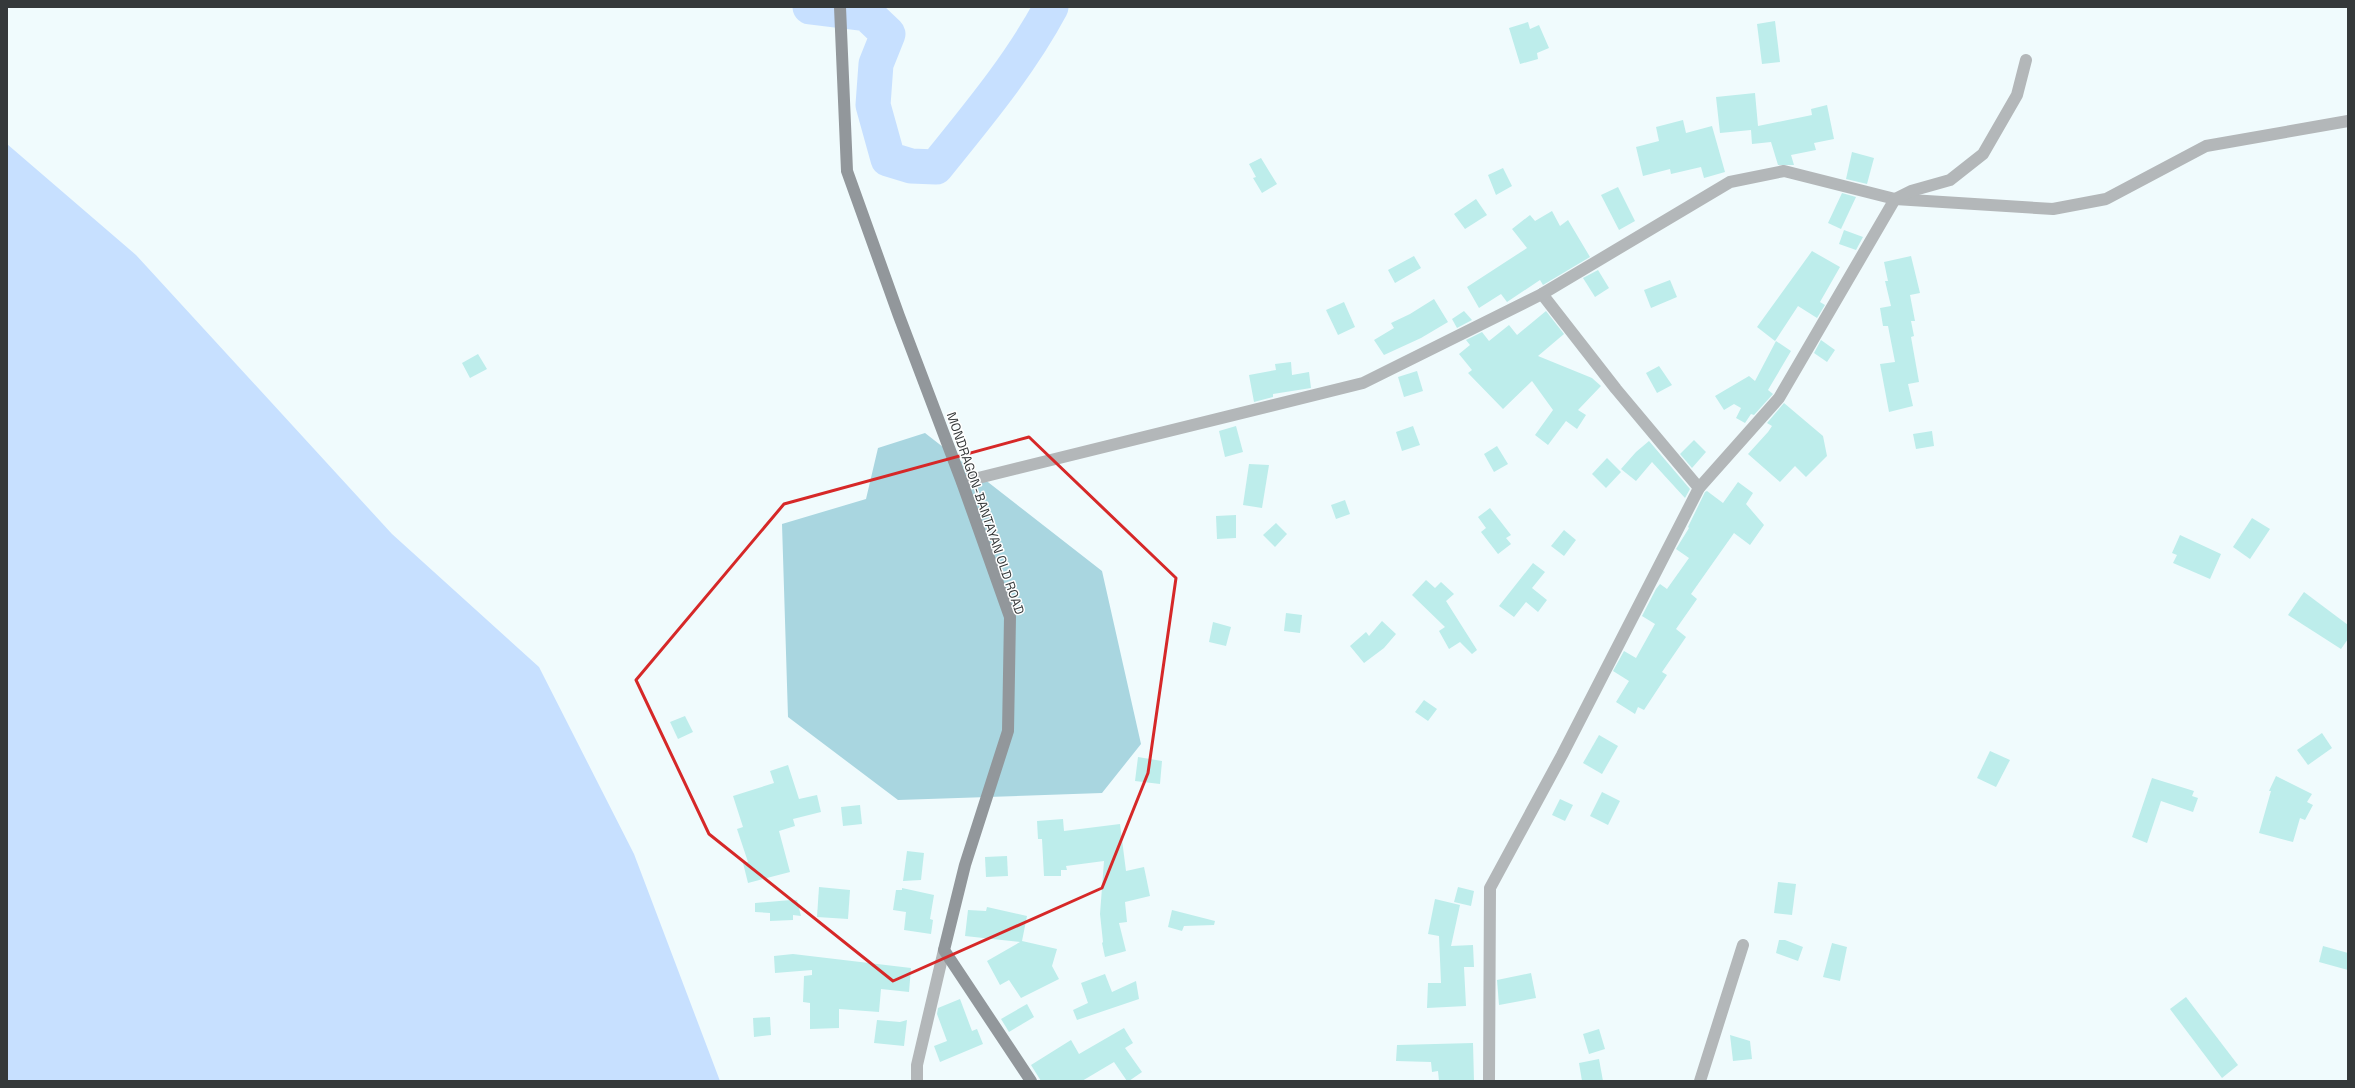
<svg xmlns="http://www.w3.org/2000/svg" width="2355" height="1088" font-family="'Space Grotesk',sans-serif">
  <rect width="100%" height="100%" fill="#f0fbfd"/>
  <path fill="#a9d6e0" d="M925,433L1102,571L1141,744L1102,793L898,800L788,717L782,524L866,499L878,448Z"/>
  <path fill="#c7e0ff" d="M7,144L136,255L392,534L539,667L634,854L720,1081H7Z"/>
  <g fill="none" stroke-linecap="round" stroke-linejoin="round">
    <path stroke="#c7e0ff" stroke-width="35" d="M810,7L867,14L888,34L876,64L873,105L888,159L911,166L936,167C977,116 1020,65 1051,7"/>
  </g>
  <g fill="#bdedeb">
    <path d="M1775,21L1780,62L1762,64L1757,24Z"/>
    <path d="M1528,22L1530,29L1539,25L1549,48L1537,53L1538,59L1520,64L1509,28Z"/>
    <path d="M1755,93L1758,126L1812,115L1811,109L1827,105L1834,139L1814,143L1816,150L1791,155L1794,165H1778L1771,142L1752,144L1751,130L1720,133L1716,97Z"/>
    <path d="M1683,120L1686,133L1712,126L1725,172L1704,178L1701,167L1671,174L1670,169L1643,176L1636,147L1659,141L1656,127Z"/>
    <path d="M1852,152L1874,158L1867,184L1846,179Z"/>
    <path d="M1261,158L1277,184L1262,193L1253,178L1256,177L1249,164Z"/>
    <path d="M1503,168L1512,186L1496,195L1488,175Z"/>
    <path d="M1618,187L1635,221L1619,230L1601,195Z"/>
    <path d="M1842,193L1856,197L1841,229L1828,223Z"/>
    <path d="M1476,199L1487,215L1465,229L1454,214Z"/>
    <path d="M1552,211L1560,226L1568,220L1590,257L1543,285L1540,280L1507,302L1501,294L1479,308L1467,287L1527,248L1512,229L1530,215L1535,221Z"/>
    <path d="M1844,230L1863,237L1856,250L1839,244Z"/>
    <path d="M1812,251L1840,267L1820,302L1825,305L1817,318L1798,306L1775,341L1757,327Z"/>
    <path d="M1414,256L1421,268L1395,283L1388,270Z"/>
    <path d="M1911,256L1920,293L1910,295L1915,321H1911L1914,336L1911,337L1919,382L1908,384L1913,406L1889,412L1880,364L1895,362L1888,326H1883L1880,308L1891,306L1885,281H1888L1884,262Z"/>
    <path d="M1598,270L1609,288L1595,297L1583,278Z"/>
    <path d="M1670,280L1677,297L1651,308L1644,290Z"/>
    <path d="M1434,299L1448,322L1421,338L1384,355L1374,340L1394,328L1391,323L1410,314Z"/>
    <path d="M1344,302L1355,327L1338,335L1326,310Z"/>
    <path d="M1464,311L1472,320L1457,328L1452,319Z"/>
    <path d="M1546,311L1564,334L1538,356L1592,378L1601,386L1578,410L1586,415L1577,429L1566,421L1548,445L1535,435L1553,410L1532,381L1503,409L1468,373L1472,370L1459,354L1470,345L1466,340L1482,332L1489,341L1509,325L1517,335Z"/>
    <path d="M1821,340L1835,350L1827,362L1814,353Z"/>
    <path d="M1776,341L1791,351L1768,390L1773,394L1754,415L1751,414L1745,423L1736,418L1741,408L1734,404L1724,410L1715,396L1749,376L1755,381Z"/>
    <path d="M478,354L487,369L470,378L462,363Z"/>
    <path d="M1291,362L1292,375L1309,372L1311,388L1273,394V397L1254,402L1249,375L1276,370L1275,364Z"/>
    <path d="M1659,366L1672,385L1657,393L1646,373Z"/>
    <path d="M1417,371L1423,391L1404,397L1398,377Z"/>
    <path d="M1784,403L1823,436L1827,456L1806,477L1795,466L1780,482L1748,454L1768,432L1772,426L1767,423Z"/>
    <path d="M1236,426L1243,452L1225,457L1219,431Z"/>
    <path d="M1413,426L1420,445L1402,451L1396,432Z"/>
    <path d="M1932,431L1934,446L1916,449L1913,434Z"/>
    <path d="M1694,440L1706,452L1692,468L1680,454Z"/>
    <path d="M1649,441L1690,489L1685,498L1652,462L1636,481L1621,469L1636,452Z"/>
    <path d="M1497,446L1508,464L1494,472L1484,454Z"/>
    <path d="M1607,458L1621,472L1606,488L1592,474Z"/>
    <path d="M1249,464L1269,465L1262,508L1243,505Z"/>
    <path d="M1738,482L1753,493L1746,504L1764,525L1750,545L1734,533L1691,594L1697,599L1676,629L1686,637L1662,672L1667,675L1644,710L1638,707L1635,714L1616,702L1629,681L1613,671L1624,651L1636,658L1655,624L1642,616L1656,589L1660,584L1667,589L1689,558L1676,549L1689,528L1688,527L1705,492L1707,491L1723,503Z"/>
    <path d="M1345,500L1350,514L1336,519L1331,505Z"/>
    <path d="M1490,508L1511,535L1506,538L1511,544L1498,554L1481,532L1486,528L1478,517Z"/>
    <path d="M1236,515V538L1217,539L1216,516Z"/>
    <path d="M2252,518L2270,529L2250,559L2233,547Z"/>
    <path d="M1276,523L1287,534L1275,547L1263,535Z"/>
    <path d="M1564,530L1576,540L1564,556L1551,546Z"/>
    <path d="M2180,535L2221,554L2210,579L2173,563L2177,555L2172,553Z"/>
    <path d="M1533,563L1545,572L1532,588L1547,600L1538,612L1526,602L1514,617L1499,606Z"/>
    <path d="M1426,580L1435,588L1441,582L1454,594L1446,601L1477,650L1472,654L1460,642L1449,649L1439,631L1445,627L1412,595Z"/>
    <path d="M2304,592L2348,625V639L2341,649L2288,615Z"/>
    <path d="M1286,613L1302,615L1300,633L1284,631Z"/>
    <path d="M1382,621L1396,634L1384,648L1364,663L1350,646L1366,632L1369,636Z"/>
    <path d="M1213,622L1231,627L1226,646L1209,642Z"/>
    <path d="M1424,700L1437,709L1428,721L1415,712Z"/>
    <path d="M685,716L693,732L678,739L670,722Z"/>
    <path d="M2322,733L2332,748L2308,765L2297,750Z"/>
    <path d="M1599,735L1618,746L1602,774L1583,763Z"/>
    <path d="M1990,751L2010,760L1996,787L1977,778Z"/>
    <path d="M1138,757L1162,761L1160,784L1135,781Z"/>
    <path d="M788,765L799,799L817,795L821,812L793,819L795,826L779,831L790,872L748,883L743,863L748,862L737,829L743,827L733,796L774,783L770,771Z"/>
    <path d="M2276,776L2312,794L2307,802L2313,805L2305,820L2300,818L2293,842L2259,833L2271,791H2269Z"/>
    <path d="M2152,778L2194,791L2192,796L2198,798L2193,812L2161,801L2147,843L2132,837Z"/>
    <path d="M1602,792L1620,801L1608,825L1590,816Z"/>
    <path d="M1560,799L1573,805L1565,821L1552,815Z"/>
    <path d="M860,805L862,824L843,826L841,807Z"/>
    <path d="M1063,819L1064,831L1120,824L1126,871L1144,867L1150,896L1125,902L1127,922L1119,923L1126,951L1105,957L1102,943L1103,942L1100,914L1104,861L1066,866L1067,870H1061V876H1044L1042,839H1038L1037,821Z"/>
    <path d="M907,851L924,853L921,880L903,881Z"/>
    <path d="M1007,856L1008,876L986,877L985,857Z"/>
    <path d="M1778,882L1796,884L1792,915L1774,913Z"/>
    <path d="M819,887L850,890L848,919L817,917Z"/>
    <path d="M1458,887L1474,891L1471,906L1454,902Z"/>
    <path d="M902,888L934,895L930,919L933,920L931,934L904,930L906,912L893,910L896,890H902Z"/>
    <path d="M1435,899L1460,905L1451,946L1473,945L1474,967H1464L1466,1006L1427,1008L1428,983H1441L1439,936L1428,934Z"/>
    <path d="M791,900H797L801,916L793,915V920L770,921V913L755,912V903Z"/>
    <path d="M987,907L1027,916L1022,941L1057,949L1052,966L1059,979L1021,998L1009,980L1000,985L987,961L1020,942L965,936L968,910L986,911Z"/>
    <path d="M1172,910L1215,921L1214,925L1184,926L1182,931L1168,927Z"/>
    <path d="M1779,940H1785L1803,947L1798,961L1776,953Z"/>
    <path d="M1832,943L1847,947L1840,981L1823,977Z"/>
    <path d="M2323,946L2348,953V970L2319,962Z"/>
    <path d="M793,954L911,968L909,992L881,989L879,1012L839,1009V1028L810,1029V1003L803,1002L804,976L812,975V970L775,973L774,956Z"/>
    <path d="M1531,973L1536,998L1499,1005L1497,980Z"/>
    <path d="M1105,974L1112,992L1136,981L1139,999L1077,1020L1073,1010L1090,1002L1088,1003L1081,983Z"/>
    <path d="M2186,997L2238,1065L2222,1078L2170,1009Z"/>
    <path d="M960,999L972,1031L977,1029L983,1044L940,1062L934,1046L947,1041L937,1014L938,1008Z"/>
    <path d="M1027,1004L1034,1017L1009,1032L1001,1019Z"/>
    <path d="M770,1017L771,1035L754,1037L753,1018Z"/>
    <path d="M877,1020L900,1022L907,1020L904,1046L874,1043Z"/>
    <path d="M1124,1028L1133,1043L1125,1048L1142,1072L1129,1081H1127L1114,1062L1082,1081H1041L1031,1065L1071,1040L1079,1054Z"/>
    <path d="M1599,1029L1605,1049L1589,1054L1583,1034Z"/>
    <path d="M1730,1035L1750,1041L1752,1059L1733,1061Z"/>
    <path d="M1473,1043L1474,1081H1439L1438,1071L1432,1072L1431,1062L1396,1061L1397,1045Z"/>
    <path d="M1599,1059L1603,1081H1582L1579,1063Z"/>
  </g>
  <g fill="none" stroke-linecap="round" stroke-linejoin="round">
    <g stroke="#b3b7b9" stroke-width="12">
      <path d="M1542,294L1616,389L1699,488"/>
      <path d="M962,482L1363,383L1542,294L1730,182L1784,171L1895,199L2053,209L2106,199L2206,146L2348,121"/>
      <path d="M917,1081V1065L944,950"/>
      <path d="M1489,1081L1490,888L1562,755L1699,488L1779,398L1895,199L1911,191L1950,180L1983,154L2017,95L2026,60"/>
      <path d="M1700,1081L1743,945"/>
    </g>
    <path stroke="#92979b" stroke-width="12" d="M840,7L847,171L899,316L962,482L1010,617L1008,731L965,865L944,950L1031,1081"/>
  </g>
  <path fill="none" stroke="#d62828" stroke-width="3" stroke-linejoin="round" d="M1029,437L1176,578L1148,773L1102,888L893,981L709,834L636,680L784,504Z"/>
  <g text-anchor="middle" stroke-width="3" stroke-linejoin="round" paint-order="stroke">
    <g font-size="13" fill="#35393a" stroke="#fff">
      <text transform="translate(986 513) rotate(71)" y="5">MONDRAGON-BANTAYAN OLD ROAD</text>
    </g>
  </g>
  <rect width="2355" height="1088" fill="none" stroke="#35393a" stroke-width="16"/>
</svg>
